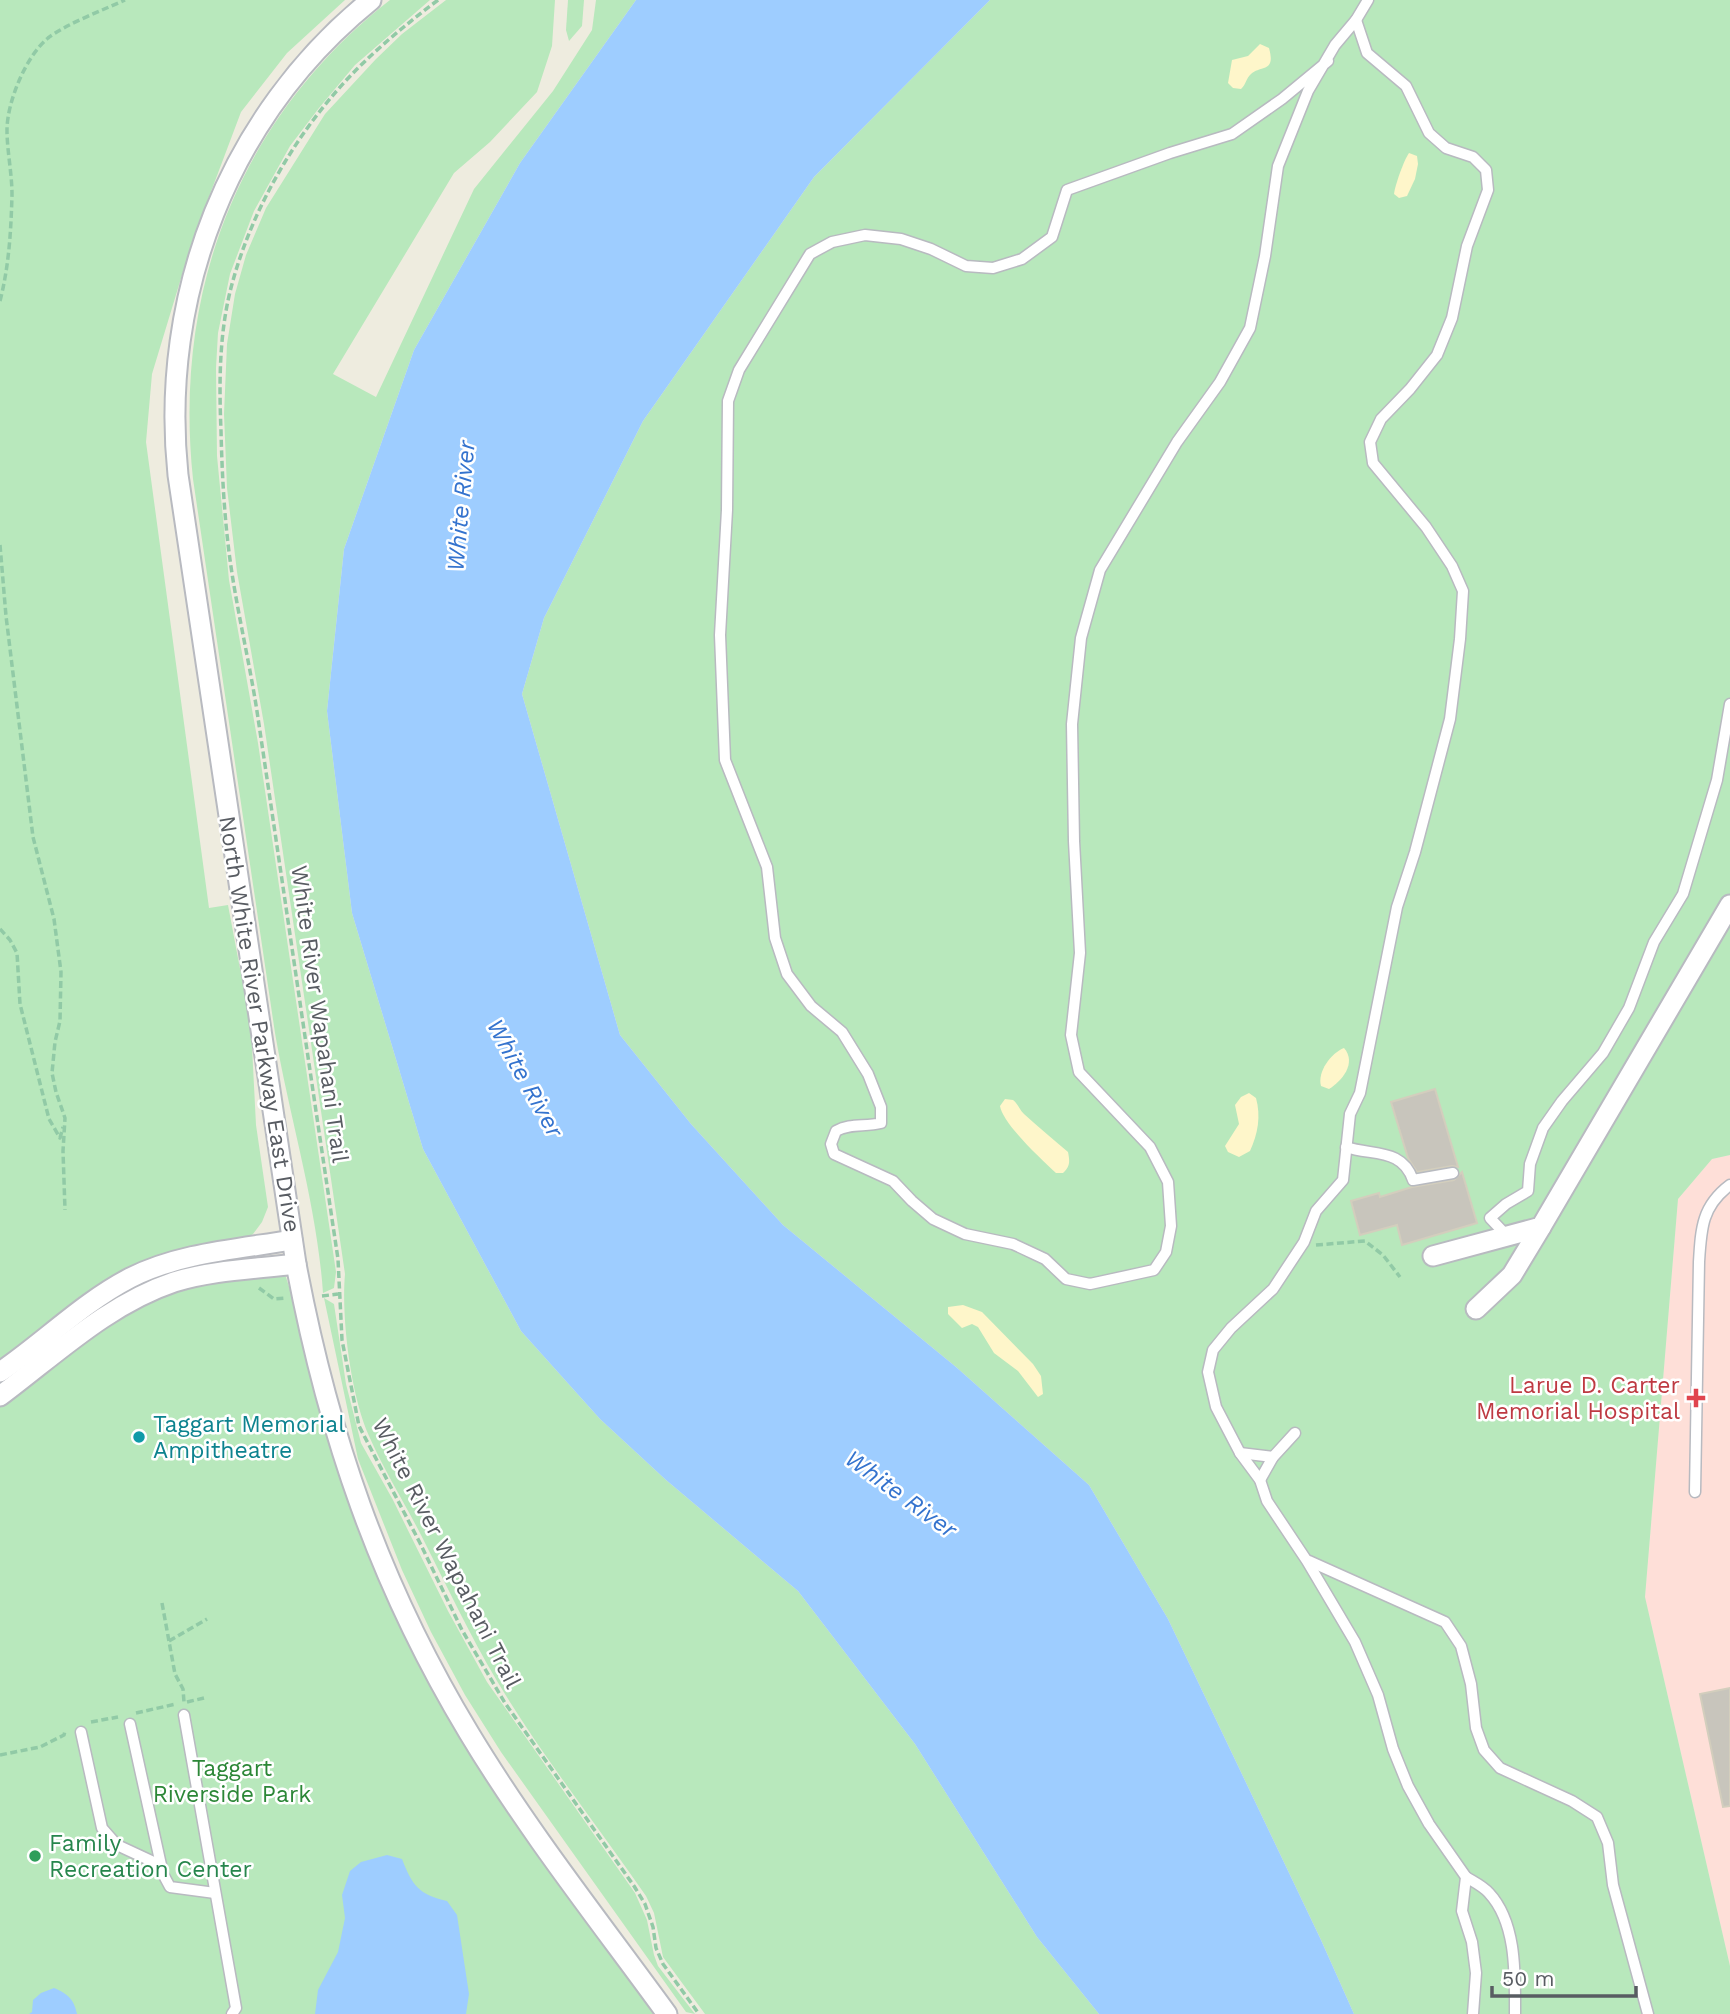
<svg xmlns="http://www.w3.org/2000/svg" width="1730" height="2014" font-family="'Work Sans',sans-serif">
  <rect width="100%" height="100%" fill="#eeecdf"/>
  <path fill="#fedfd8" d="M1730,1155V1966L1645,1597L1678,1199L1712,1159Z"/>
  <g fill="#b8e8bc">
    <path d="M0,0H345L287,53L241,112L192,242L152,374L146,442L209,908L228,905L251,1027L256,1125L268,1207L262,1222L253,1234L240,1242L196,1250L0,1362Z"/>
    <path d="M390,0H430L355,65L319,108L290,146L254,211L230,274L218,333L216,368L217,456L229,580L258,743L336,1272L334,1288L323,1293C317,1205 290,1120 275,1033L193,479C173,290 239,118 390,0Z"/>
    <path d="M446,0H555L552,46L537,92L490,142L454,173L333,374L376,397L474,189L553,91L592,30L596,0H636L520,163L414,350L344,549L327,711L352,913L423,1149L521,1331L600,1419L666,1480L798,1591L915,1744L1037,1937L1099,2014H705L663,1957L654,1913L646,1896C597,1825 542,1756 497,1681C469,1634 446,1584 421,1535C404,1502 384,1470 369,1436C351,1396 341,1318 345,1274L264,724L237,572L227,488L224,414L227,344L235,294L246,255L266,208L325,114L376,59L402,34Z"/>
    <path d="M568,0H584L582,26L569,41L566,30Z"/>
    <path d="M990,0H1730V1155L1712,1159L1678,1199L1645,1597L1730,1966V2014H1354L1321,1940L1168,1619L1089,1485L956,1367L783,1225L691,1124L620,1035L522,694L544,618L643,421L814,177Z"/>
    <path d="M282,1265L325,1397L400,1604L497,1777L661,2014H0V1369L132,1290Z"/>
    <path d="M324,1298L334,1304L346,1384L361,1443L393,1500L448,1611L487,1682L635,1893L647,1920L654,1955L658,1966L695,2014L686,2012L501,1752L465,1695L431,1632L402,1570L358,1459Z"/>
  </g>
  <g fill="#fef6ca">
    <path d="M1260,44L1269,48C1276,73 1261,65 1251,74C1246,78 1246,85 1241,89L1233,88L1228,83L1232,60L1248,56Z"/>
    <path d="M1409,153L1417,156L1418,164L1415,179L1407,196L1399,198L1394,194C1395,185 1404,160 1409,153Z"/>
    <path d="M1344,1048C1357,1063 1342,1081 1329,1089L1321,1086C1317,1072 1331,1053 1344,1048Z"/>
    <path d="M1249,1093L1256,1098C1261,1116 1258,1134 1250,1151L1239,1157L1228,1152L1225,1146L1239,1124L1235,1105L1241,1097Z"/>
    <path d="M1005,1099L1013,1100C1018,1104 1019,1109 1024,1114C1038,1127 1053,1139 1068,1152C1070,1162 1070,1166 1063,1173H1056C1041,1159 1003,1124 1000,1106Z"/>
    <path d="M963,1305L982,1312L1033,1364L1041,1376L1043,1394L1038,1397L1018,1371L994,1353L978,1327L972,1324L962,1328L948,1314V1307Z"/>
  </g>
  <g fill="#9ecdff">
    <path d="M636,0H990L814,177L643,421L544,618L522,694L620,1035L691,1124L783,1225L956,1367L1089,1485L1168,1619L1321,1940L1354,2014H1099L1037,1937L915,1744L798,1591L666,1480L600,1419L521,1331L423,1149L352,913L327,711L344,549L414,350L520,163Z"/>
    <path d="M387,1855L402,1859C412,1885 419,1895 447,1901L457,1915L469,1994L466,2014H315L318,1990L338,1952L345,1918L342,1895L350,1871L361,1862Z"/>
    <path d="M54,1988C68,1994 74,1999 77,2014H29L32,2012L33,2000L41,1993Z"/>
  </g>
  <g fill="#c8c5bc" stroke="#d3cebd" stroke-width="2">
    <path d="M1435,1089L1458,1167L1452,1166L1417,1172L1408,1158L1391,1102Z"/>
    <path d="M1462,1172L1477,1223L1402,1245L1397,1225L1360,1235L1351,1201L1379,1193L1380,1197L1412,1187L1454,1180Z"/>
    <path d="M1730,1688V1806L1723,1807L1700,1694Z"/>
  </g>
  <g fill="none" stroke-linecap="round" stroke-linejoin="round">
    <defs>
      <g id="service">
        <path d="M1356,20L1367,53L1406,86L1429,133L1446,148L1473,157L1486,170L1488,190L1467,246L1452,318L1437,355L1410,389L1381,419L1370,442L1373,463L1426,527L1452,566L1463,591L1460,639L1450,719L1415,852L1397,907L1360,1093L1350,1114L1343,1180L1316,1211L1304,1242L1273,1289L1231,1328L1213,1350L1208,1372L1216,1407L1240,1453L1260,1480L1267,1501L1307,1561L1355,1642L1378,1695L1393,1749L1408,1786L1429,1824L1466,1877L1462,1911L1472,1942L1476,1973L1473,2014"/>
        <path d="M1328,61L1282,99L1232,134L1170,153L1067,190L1052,237L1022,259L993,268L966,266L931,249L901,239L865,235L832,242L810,254L739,370L728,401L727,510L720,635L725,760L767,867L775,938L787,974L811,1006L842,1032L868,1074L881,1107V1123C865,1127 850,1123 836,1131L831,1144L834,1154L893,1181L912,1201L933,1219L965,1234L1013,1244L1045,1259L1066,1279L1090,1284L1154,1270L1166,1252L1171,1226L1168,1182L1150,1147L1079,1072L1071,1035L1080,953L1074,841L1072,724L1081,638L1100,570L1177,442L1220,382L1250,328L1265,256L1278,166L1308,91L1335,45L1356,20L1368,0"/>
        <path d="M1346,1147C1373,1156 1402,1148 1413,1180L1453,1173"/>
        <path d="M1507,1236L1490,1218L1506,1204L1528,1191L1530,1164L1543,1128L1562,1101L1603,1053L1629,1008L1654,942L1683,894L1717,780L1730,704"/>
        <path d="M1240,1453L1273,1457"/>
        <path d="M1260,1480L1273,1457L1295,1433"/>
        <path d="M1695,1492L1699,1262C1701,1228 1702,1206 1730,1185"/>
        <path d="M1309,1561L1445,1622L1461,1646L1471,1684L1476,1728L1484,1750L1500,1768L1572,1801L1597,1817L1608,1843L1613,1885L1648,2014"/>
        <path d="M184,1715L236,2008L232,2014"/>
        <path d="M130,1724L163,1874L170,1887L215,1893"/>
        <path d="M81,1732L102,1828L117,1845L160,1865"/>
        <path d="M1466,1877C1474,1882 1483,1886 1489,1893C1517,1923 1515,1975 1515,2014"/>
      </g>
      <g id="minor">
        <path d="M371,0C229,115 159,295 178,475L296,1264C328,1434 379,1584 469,1733C528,1831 600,1922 667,2014"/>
        <path d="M1433,1256L1541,1227L1730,905"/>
        <path d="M1476,1309L1512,1275L1541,1227"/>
        <path d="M0,1372C44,1342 82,1303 130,1278C179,1253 239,1249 292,1240"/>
        <path d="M0,1396C55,1355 108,1304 174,1282C212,1270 256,1269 296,1264"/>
      </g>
    </defs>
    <use href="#service" stroke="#b8bac0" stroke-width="13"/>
    <use href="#minor" stroke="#b8bac0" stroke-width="23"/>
    <g stroke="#91caa6" stroke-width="3.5" stroke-dasharray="7 3.5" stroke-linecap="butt">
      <path d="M438,0C409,22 381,45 356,70C299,128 253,206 232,284C219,332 219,382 221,431C222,472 224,512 229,552C236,608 250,663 258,718C285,899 311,1079 338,1259L342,1340L359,1426L420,1543L462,1630L505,1703L634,1886L645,1904L653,1927L656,1948L663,1964L699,2014"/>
      <path d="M0,301C9,266 11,231 12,195C12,173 7,151 7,130C7,102 26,56 48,38C66,24 103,10 125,0"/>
      <path d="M0,545L6,616L33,837L54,919L61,972L60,1021L55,1042L52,1073L56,1092L65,1118L63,1151L65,1210"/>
      <path d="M0,929L10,940L17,953L20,1004L49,1119L60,1138L63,1127"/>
      <path d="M1316,1245L1365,1241L1383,1255L1400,1277"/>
      <path d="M259,1288L274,1299L286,1298"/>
      <path d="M322,1296L338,1294"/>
      <path d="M162,1603L175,1674L183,1689L184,1702"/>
      <path d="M169,1641L207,1619"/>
      <path d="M187,1702L204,1698"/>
      <path d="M136,1713L176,1704"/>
      <path d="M91,1722L118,1717"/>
      <path d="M0,1755L40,1747L64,1735L65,1731"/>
    </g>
    <use href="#service" stroke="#fff" stroke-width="10"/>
    <use href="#minor" stroke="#fff" stroke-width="19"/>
  </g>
  <path fill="#e0444e" stroke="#fff" stroke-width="2.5" d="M1692.5 1387.5h7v7h7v7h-7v7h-7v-7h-7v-7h7z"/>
  <circle fill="#0f9aa8" stroke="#fff" stroke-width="2.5" cx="139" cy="1437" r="7"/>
  <circle fill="#2e9e5b" stroke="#fff" stroke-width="2.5" cx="35" cy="1856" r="7"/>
  <g text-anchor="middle" stroke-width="5" stroke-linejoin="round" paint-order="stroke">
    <g font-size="23" fill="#585c62" stroke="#fff">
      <text transform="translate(320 1014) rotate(82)" y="8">White River Wapahani Trail</text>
      <text transform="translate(260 1024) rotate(81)" y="8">North White River Parkway East Drive</text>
      <text transform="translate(447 1553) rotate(63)" y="8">White River Wapahani Trail</text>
    </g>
    <g font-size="23" fill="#be3a42" stroke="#fff" text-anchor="end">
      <text x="1680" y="1393">Larue D. Carter<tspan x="1680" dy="26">Memorial Hospital</tspan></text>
    </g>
    <g font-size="23" fill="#0d838f" stroke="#fff" text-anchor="start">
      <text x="153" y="1432">Taggart Memorial<tspan x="153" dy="26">Ampitheatre</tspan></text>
    </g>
    <g font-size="23" fill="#2c8737" stroke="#fff">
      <text x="232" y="1776">Taggart<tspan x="232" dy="26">Riverside Park</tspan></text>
    </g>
    <g font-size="23" fill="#27864d" stroke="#fff" text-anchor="start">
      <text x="49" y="1851">Family<tspan x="49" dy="26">Recreation Center</tspan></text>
    </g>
    <g font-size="24" font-style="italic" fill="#3473ce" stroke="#fff">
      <text transform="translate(461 506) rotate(-85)" y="8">White River</text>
      <text transform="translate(525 1078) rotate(61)" y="8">White River</text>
      <text transform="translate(901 1494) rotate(36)" y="8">White River</text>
    </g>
  </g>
  <path d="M1492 1986v10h144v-10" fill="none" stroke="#585c62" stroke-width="3.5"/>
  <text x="1502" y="1986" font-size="21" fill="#585c62" stroke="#ffffff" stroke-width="5" paint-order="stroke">50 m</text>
</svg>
